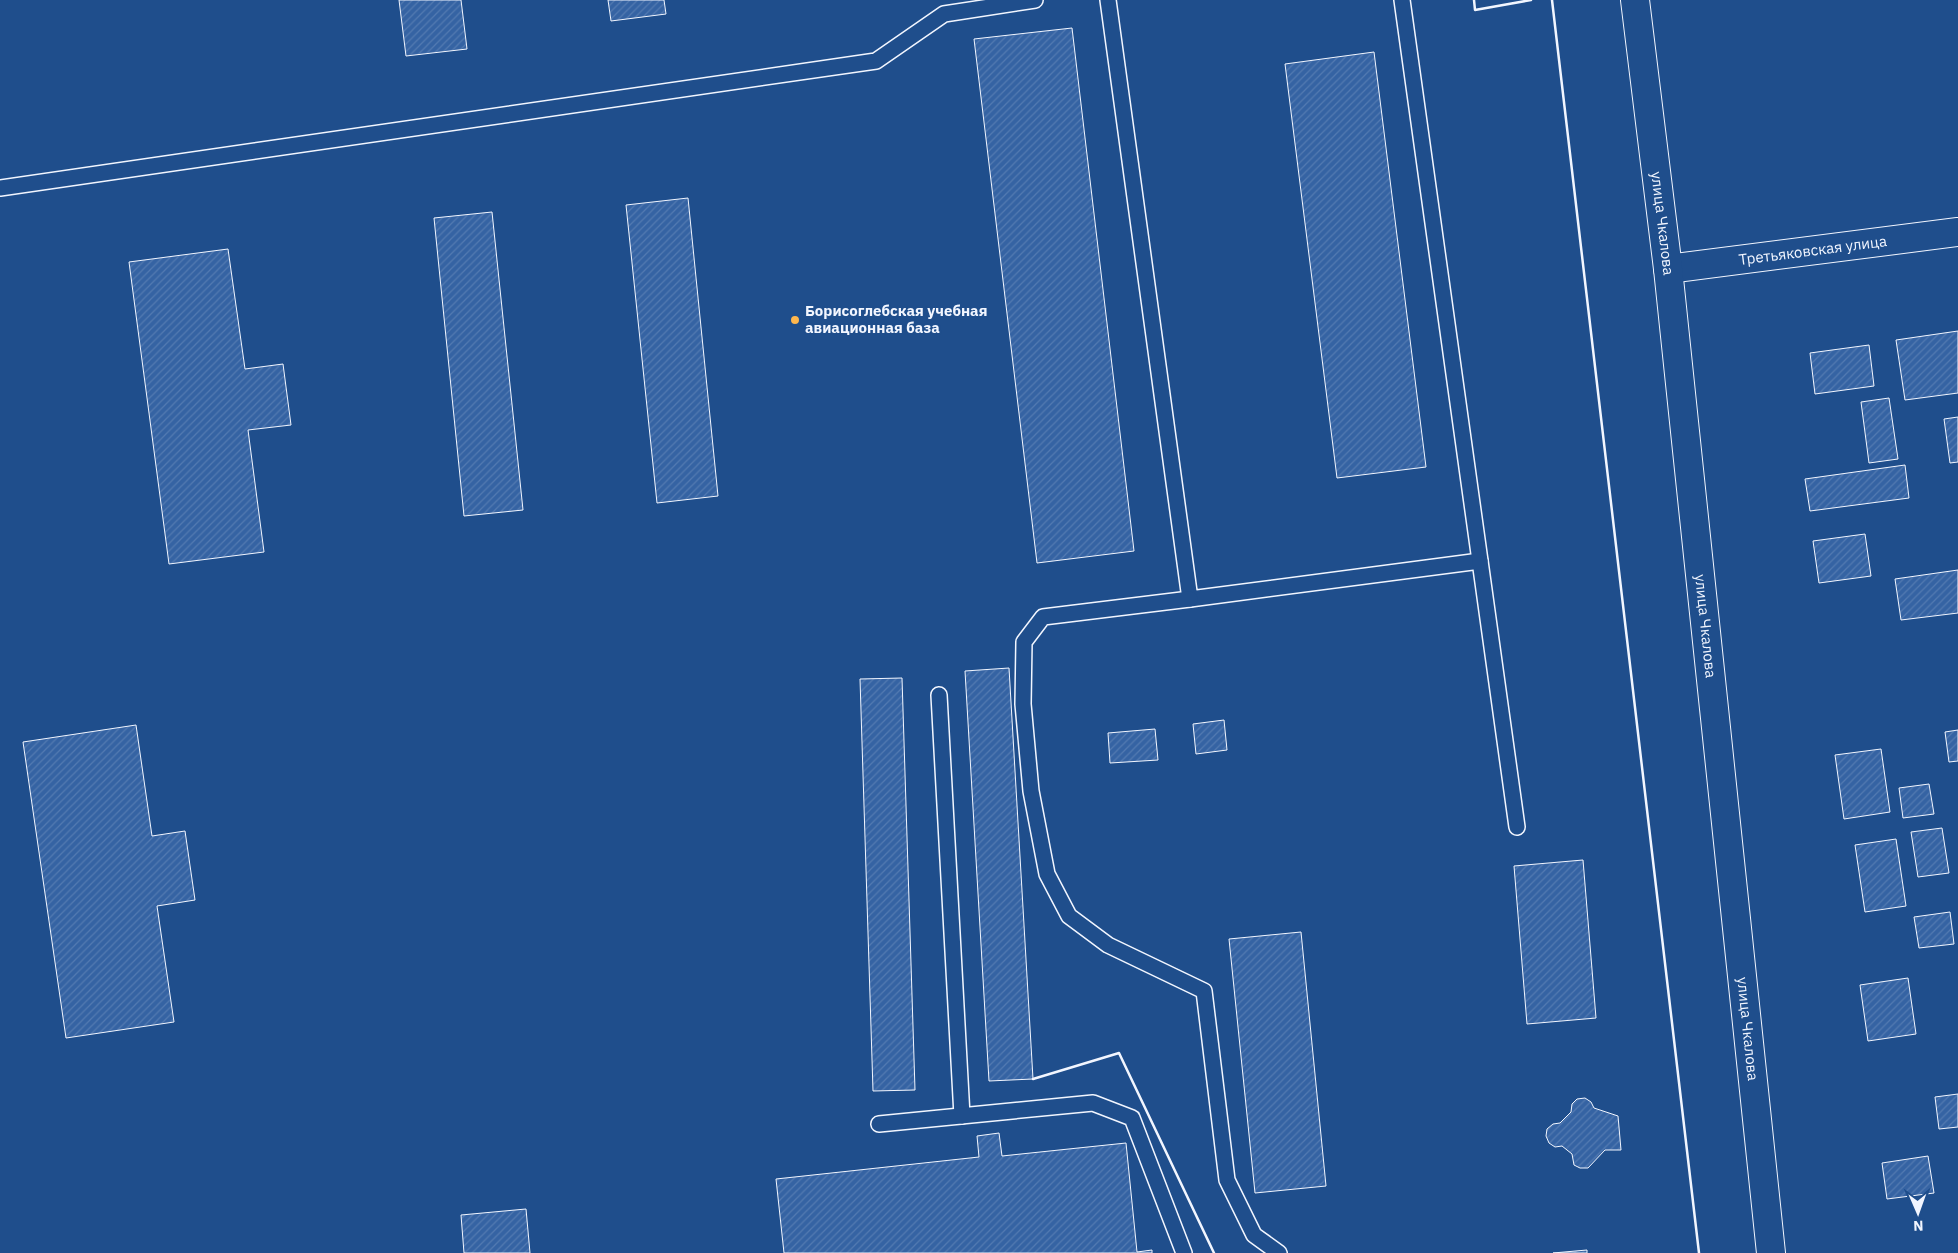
<svg xmlns="http://www.w3.org/2000/svg" width="1958" height="1253" font-family="'IBM Plex Sans',sans-serif">
  <defs>
    <pattern id="building-hatch" width="6" height="6" patternUnits="userSpaceOnUse" patternTransform="scale(1.25)"><rect width="6" height="6" fill="#3563a3"/><path d="M-1 1l2-2M0 6l6-6M5 7l2-2" fill="none" stroke="#537ab1"/></pattern>
  </defs>
  <rect width="100%" height="100%" fill="#1f4e8c"/>
  <g fill="url(#building-hatch)" stroke="#f2f6ff">
    <path d="M399,0H461L467,49L406,56Z"/>
    <path d="M608,0H664L666,14L611,21Z"/>
    <path d="M1072,28L1134,551L1037,563L974,39Z"/>
    <path d="M1374,52L1426,467L1337,478L1285,64Z"/>
    <path d="M688,198L718,496L657,503L626,205Z"/>
    <path d="M492,212L523,510L464,516L434,218Z"/>
    <path d="M228,249L245,369L283,364L291,425L248,430L264,552L169,564L129,262Z"/>
    <path d="M1958,331V393L1905,400L1896,340Z"/>
    <path d="M1869,345L1874,386L1815,394L1810,353Z"/>
    <path d="M1889,398L1898,459L1869,463L1861,402Z"/>
    <path d="M1958,417V462L1950,463L1944,419Z"/>
    <path d="M1905,465L1909,498L1810,511L1805,479Z"/>
    <path d="M1865,534L1871,576L1819,583L1813,541Z"/>
    <path d="M1958,570V613L1901,620L1895,579Z"/>
    <path d="M1009,668L1033,1079L989,1081L965,671Z"/>
    <path d="M902,678L915,1090L873,1091L860,679Z"/>
    <path d="M1224,720L1227,750L1196,754L1193,724Z"/>
    <path d="M136,725L152,836L185,831L195,900L157,906L174,1022L66,1038L23,742Z"/>
    <path d="M1155,729L1158,760L1110,763L1108,733Z"/>
    <path d="M1958,730V761L1949,762L1945,732Z"/>
    <path d="M1881,749L1890,812L1844,819L1835,755Z"/>
    <path d="M1929,784L1934,814L1903,818L1899,788Z"/>
    <path d="M1942,828L1949,873L1918,877L1911,832Z"/>
    <path d="M1896,839L1906,906L1865,912L1855,845Z"/>
    <path d="M1583,860L1596,1018L1527,1024L1514,866Z"/>
    <path d="M1950,912L1954,944L1919,948L1914,917Z"/>
    <path d="M1301,932L1326,1186L1255,1193L1229,939Z"/>
    <path d="M1908,978L1916,1034L1868,1041L1860,985Z"/>
    <path d="M1958,1094V1127L1939,1129L1935,1097Z"/>
    <path d="M1585,1098L1591,1102L1594,1108L1618,1116L1621,1150H1605L1588,1168H1580L1574,1165L1572,1154L1562,1146L1555,1147L1549,1143L1546,1136L1547,1129L1553,1124L1560,1123L1571,1112L1572,1104L1577,1099Z"/>
    <path d="M999,1133L1002,1156L1126,1143L1137,1252L1152,1250V1253H784L776,1179L979,1157L977,1136Z"/>
    <path d="M1928,1156L1934,1193L1887,1199L1882,1163Z"/>
    <path d="M526,1209L530,1253H464L461,1215Z"/>
    <path d="M1587,1250V1253H1553Z"/>
  </g>
  <g fill="none" stroke-linecap="round" stroke-linejoin="round">
    <defs>
      <g id="service">
        <path d="M1108,0L1190,599L1480,561"/>
        <path d="M1402,0L1517,827"/>
        <path d="M0,188L876,61L944,14L1035,0"/>
        <path d="M1190,599L1043,617L1024,642L1023,704L1031,791L1047,874L1069,916L1108,945L1204,991L1227,1180L1254,1235L1279,1253"/>
        <path d="M939,695L962,1116"/>
        <path d="M879,1124L1093,1103L1132,1118L1184,1253"/>
      </g>
      <g id="minor">
        <path id="s1" d="M1668,269L1958,232"/>
      </g>
      <g id="tertiary">
        <path id="s2" d="M1635,0L1668,269L1771,1253"/>
      </g>
    </defs>
    <use href="#service" stroke="#f2f6ff" stroke-width="18"/>
    <use href="#minor" stroke="#f2f6ff" stroke-width="30"/>
    <use href="#tertiary" stroke="#f2f6ff" stroke-width="30"/>
    <use href="#service" stroke="#1f4e8c" stroke-width="15"/>
    <use href="#minor" stroke="#1f4e8c" stroke-width="28"/>
    <use href="#tertiary" stroke="#1f4e8c" stroke-width="28"/>
    <g stroke="#f2f6ff" stroke-width="2.5">
      <path d="M1474,0L1475,10L1531,0"/>
      <path d="M1552,0L1699,1253"/>
      <path d="M1033,1079L1119,1053L1214,1253"/>
    </g>
  </g>
  <circle fill="#ffb74d" stroke="#1f4e8c" stroke-width="2" cx="795" cy="320" r="5"/>
  <g text-anchor="middle" stroke-width="4" stroke-linejoin="round" paint-order="stroke">
    <g font-size="15" fill="#f2f6ff" stroke="#1f4e8c">
      <text dy="5" stroke="none"><textPath href="#s2" startOffset="225">улица Чкалова</textPath></text>
      <text dy="5" stroke="none"><textPath href="#s1" startOffset="146">Третьяковская улица</textPath></text>
      <text dy="5" stroke="none"><textPath href="#s2" startOffset="630">улица Чкалова</textPath></text>
      <text dy="5" stroke="none"><textPath href="#s2" startOffset="1035">улица Чкалова</textPath></text>
    </g>
    <g font-size="15" font-weight="bold" fill="#f2f6ff" stroke="#1f4e8c" text-anchor="start">
      <text x="805" y="316">Борисоглебская учебная<tspan x="805" dy="17">авиационная база</tspan></text>
    </g>
  </g>
  <g transform="translate(1918 1213) rotate(178)" stroke="#1f4e8c" stroke-width="4" paint-order="stroke">
  <path d="M0-4L9 19L0 12L-9 19Z" fill="#f2f6ff"/>
  <text y="-8" font-size="14" font-weight="bold" text-anchor="middle" fill="#f2f6ff">N</text>
  </g>
</svg>
